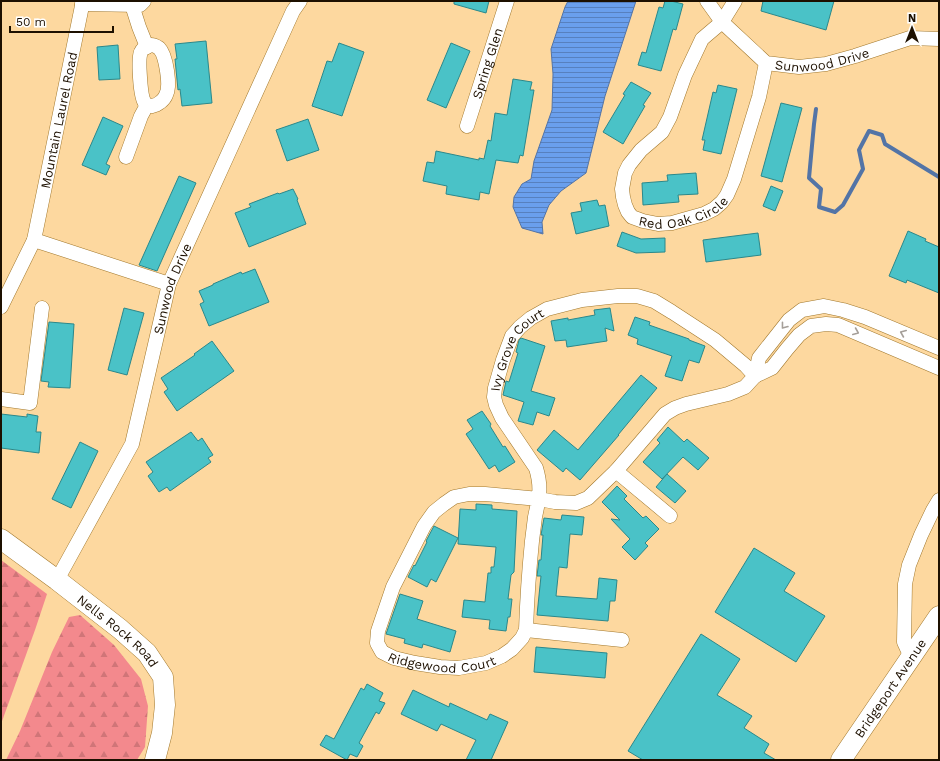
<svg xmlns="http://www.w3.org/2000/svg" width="940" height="761" font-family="'Work Sans',sans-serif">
  <defs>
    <pattern id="forest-firs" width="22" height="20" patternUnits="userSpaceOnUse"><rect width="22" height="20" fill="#f3898d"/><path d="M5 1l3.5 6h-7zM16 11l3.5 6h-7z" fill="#d07578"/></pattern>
    <pattern id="water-rules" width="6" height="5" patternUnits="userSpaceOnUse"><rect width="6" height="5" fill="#6a9fed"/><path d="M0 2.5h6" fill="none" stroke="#5780be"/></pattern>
  </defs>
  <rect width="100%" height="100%" fill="#fdd89f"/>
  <g fill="url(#forest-firs)">
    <path d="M1,560L47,594L35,630L1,724Z"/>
    <path d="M80,615L114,645L141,679L148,706L145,747L137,760H6L20,731L52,652L69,617Z"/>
  </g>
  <path fill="url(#water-rules)" stroke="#5374a6" d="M568,1H636L605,96L586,173L561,191L549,205L542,222L543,234L522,228L513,207L514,197L522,184L531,179L534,161L552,110L553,74L551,49L565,7Z"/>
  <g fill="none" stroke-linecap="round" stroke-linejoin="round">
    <path stroke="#5374a6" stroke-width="4" d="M816,109L814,124L809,178L821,189L819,207L835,212L843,205L863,169L859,150L869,131L882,135L885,144L939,177"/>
  </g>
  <g fill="#4ac2c7" stroke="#2b888b">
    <path d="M454,1H489L486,13L454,4Z"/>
    <path d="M665,1H671L683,4L676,30L673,29L661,71L638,65L642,52L646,53L659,7L663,8Z"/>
    <path d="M763,1H834L826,30L761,11Z"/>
    <path d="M206,41L212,103L182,106L180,89L178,90L175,59H177L175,44Z"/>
    <path d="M339,43L364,52L342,116L312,106L327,61L332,62Z"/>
    <path d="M451,43L470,51L446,108L427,100Z"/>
    <path d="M118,45L120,79L99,80L97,47Z"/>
    <path d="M513,79L532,82L530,90H534L523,156L520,155L518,163L496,160L489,194L480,192L479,200L446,194L447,186L423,181L427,162L434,163L436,151L479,160V158L484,159L488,140L491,141L495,113L507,115Z"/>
    <path d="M631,82L651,93L643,105L645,106L623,144L603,132L625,95L623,94Z"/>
    <path d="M718,85L737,89L721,154L703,150L705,140H702L713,92L716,93Z"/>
    <path d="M781,103L802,108L782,182L761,176Z"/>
    <path d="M103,117L123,126L106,164L110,166L106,175L82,165Z"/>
    <path d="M308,119L319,150L287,161L276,130Z"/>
    <path d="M696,173L698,194L678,195L679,202L643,205L642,183L668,181L667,175Z"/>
    <path d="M179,176L196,183L157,271L139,265Z"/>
    <path d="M771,186L783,191L775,211L763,206Z"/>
    <path d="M293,189L298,199L297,200L306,224L249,247L235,213L251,207L249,204L278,193L279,194Z"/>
    <path d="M597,200L599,206L605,205L609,226L576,234L571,213L582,211L580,203Z"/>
    <path d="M908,231L926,239L925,241L939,247V293L907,280L906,283L889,276Z"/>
    <path d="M622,232L641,239L665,238V252L636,253L617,246Z"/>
    <path d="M758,233L761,255L706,262L703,240Z"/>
    <path d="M255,269L269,302L209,326L200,304L204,302L199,291L213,285V284L241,272L242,274Z"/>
    <path d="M124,308L144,313L127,375L108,370Z"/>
    <path d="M610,308L614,331L605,328L607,341L567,347L566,340L555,341L551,321L568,318V320L595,315L594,310Z"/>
    <path d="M635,317L650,322L649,325L689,339V340L705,346L699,363L689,360L682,381L665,376L672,356L637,344L638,339L628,335Z"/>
    <path d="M49,322L74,324L70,388L48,387L49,382L41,381Z"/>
    <path d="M521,338L545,346L531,391L555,398L549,416L537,412L533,425L518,421L524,402L503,395L506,381L509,382L518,353L516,352L519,340Z"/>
    <path d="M212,341L234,371L177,411L164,392L168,389L161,378L195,355L194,354Z"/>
    <path d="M641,375L657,388L618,435H619L580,480L566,468L563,472L537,450L554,430L578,450Z"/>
    <path d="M482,411L491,424L490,426L503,447L505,446L515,462L499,472L495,465L489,469L466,434L473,429L467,420Z"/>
    <path d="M1,414L27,417V414L38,416L36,432H41L39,453L1,448Z"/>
    <path d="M668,427L684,442L687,439L709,458L698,470L683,457L662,479L643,462L660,443L657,440Z"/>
    <path d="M191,432L198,441L202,438L213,455L208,458L211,462L170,491L167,487L159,492L148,476L153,472L146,462Z"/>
    <path d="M80,442L98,451L71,508L52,499Z"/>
    <path d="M667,474L686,491L675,503L656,487Z"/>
    <path d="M617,486L627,496L624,499L643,518L646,516L659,529L645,543L648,546L635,560L622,547L630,539L611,519L620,520L602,502Z"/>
    <path d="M476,504L492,505V509L517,511L514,572L511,575L508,599H512L510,617H508L506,631L489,629L490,620L462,617L464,600L485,602L488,573H491V567H494L496,547L458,544L460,509L476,510Z"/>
    <path d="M562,515L584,517L582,535L570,534L567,568L559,567L556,596L597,599L599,578L617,580L615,601H610L608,621L537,615L541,576H537L539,560H541L543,535H541L544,518L561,520Z"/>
    <path d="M434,526L458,538L436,582L431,579L427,587L408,577L414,565L415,566L427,542L426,541Z"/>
    <path d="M754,548L795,573L784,591L825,616L796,662L715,612Z"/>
    <path d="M400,594L423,601L417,619L456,631L450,652L423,644L422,648L404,643L405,639L386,634Z"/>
    <path d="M701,634L740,659L717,695L752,716L744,728L769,744L764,753L776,760H643L628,751Z"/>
    <path d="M536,647L607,653L605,678L534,672Z"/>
    <path d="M367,684L383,693L379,701L385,703L379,714L376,712L359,743L363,746L357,757L350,754L347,760L320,745L326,735L334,739L361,688L364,690Z"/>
    <path d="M413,690L449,707L450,703L487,720L490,714L508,722L491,760H466L476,740L441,724L437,731L401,714Z"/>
  </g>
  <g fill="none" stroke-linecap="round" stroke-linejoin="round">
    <defs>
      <g id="minor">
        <path id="s1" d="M707,1L722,22L766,63L799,67L826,64L855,56L910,38L939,39"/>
        <path id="s2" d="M735,1L722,22L702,39L685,75L670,117L662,132L641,150L629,165L625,173L622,189L623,197L625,205L628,212L632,217L643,221L658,224L672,223L704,214L714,209L722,202L727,195L734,179L759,97L766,63"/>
        <path d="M82,4L140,5L144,1"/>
        <path d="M132,5L139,27L147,47"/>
        <path d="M151,45C154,45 156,46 159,48C166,55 171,86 166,95C164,100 158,105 152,106C149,106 146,105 145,103C140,97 138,58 141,52C143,47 147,47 151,45Z"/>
        <path id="s3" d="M467,126L507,1"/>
        <path d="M126,157L141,116L147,105"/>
        <path d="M34,240L169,284"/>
        <path id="s4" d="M1,307L34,240L83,1"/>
        <path d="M755,376L759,358L789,320L802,310L824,306L843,310L865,317L939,348"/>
        <path d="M755,376L772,368L787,349L799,335L811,326L826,324L838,325L939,368"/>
        <path d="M1,399L30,403L42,308"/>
        <path d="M616,471L670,516"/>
        <path id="s5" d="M539,499L485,494H469L454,497L444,504L434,512L424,526L393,587L378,631L377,643L382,652L394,658L415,663L440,667L459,668L486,663L502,656L512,649L522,638L526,630C527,600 529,571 532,541C533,533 534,525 535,517C539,498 542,488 536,468L502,418L496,405L494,397L495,388L503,360L512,336L520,327L531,318L547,309L582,300L618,296H637L654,301L672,312L715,340L746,366L755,376L745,387L728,394L686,404L675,408L665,414L616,471L588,498L576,503L555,502L539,499"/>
        <path id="s6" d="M57,580L132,444L169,284L293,11L300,1"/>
        <path d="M526,630L622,640"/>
        <path d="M911,657L904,642L905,584L909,565L921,535L933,510L939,500"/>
      </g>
      <g id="secondary">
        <path id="s7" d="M1,539L57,580L120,629L147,653L163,677L165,705L162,733L155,760"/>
        <path id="s8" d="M841,760L939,616"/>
      </g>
    </defs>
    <use href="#minor" stroke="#a2782c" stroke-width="15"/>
    <use href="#secondary" stroke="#a2782c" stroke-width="21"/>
    <use href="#minor" stroke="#fff" stroke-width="14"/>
    <use href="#secondary" stroke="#fff" stroke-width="20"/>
  </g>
  <defs><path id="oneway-chevron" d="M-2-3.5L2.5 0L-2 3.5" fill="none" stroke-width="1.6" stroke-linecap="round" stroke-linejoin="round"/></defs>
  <g stroke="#a59f99">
    <use href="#oneway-chevron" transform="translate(784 326) rotate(128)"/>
    <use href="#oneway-chevron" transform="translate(856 332) rotate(23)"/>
    <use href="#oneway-chevron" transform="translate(903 333) rotate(-157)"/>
  </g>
  <g text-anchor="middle" stroke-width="3" stroke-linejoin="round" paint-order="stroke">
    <g font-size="13" fill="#1d1000" stroke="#fff">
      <text dy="5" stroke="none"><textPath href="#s1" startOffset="143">Sunwood Drive</textPath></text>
      <text dy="5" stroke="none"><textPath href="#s3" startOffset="66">Spring Glen</textPath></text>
      <text dy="5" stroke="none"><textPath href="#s4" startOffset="197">Mountain Laurel Road</textPath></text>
      <text dy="5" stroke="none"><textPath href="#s2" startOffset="309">Red Oak Circle</textPath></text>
      <text dy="5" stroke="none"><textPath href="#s6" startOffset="316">Sunwood Drive</textPath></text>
      <text dy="5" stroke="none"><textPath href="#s5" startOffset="726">Ivy Grove Court</textPath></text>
      <text dy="5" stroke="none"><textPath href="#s7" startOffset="149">Nells Rock Road</textPath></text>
      <text dy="5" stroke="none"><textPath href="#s5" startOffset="327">Ridgewood Court</textPath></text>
      <text dy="5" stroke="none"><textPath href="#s8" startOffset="87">Bridgeport Avenue</textPath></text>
    </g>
  </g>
  <rect width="940" height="761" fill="none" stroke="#1d1000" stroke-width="4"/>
  <g transform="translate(912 28)" stroke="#ffffff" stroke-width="3" paint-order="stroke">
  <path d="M0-3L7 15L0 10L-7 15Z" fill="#1d1000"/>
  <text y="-6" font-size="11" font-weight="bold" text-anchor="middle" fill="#1d1000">N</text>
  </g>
  <path d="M10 26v6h103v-6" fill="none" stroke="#1d1000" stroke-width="2"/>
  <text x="16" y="26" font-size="12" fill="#1d1000" stroke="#ffffff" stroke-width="3" paint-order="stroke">50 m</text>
</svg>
